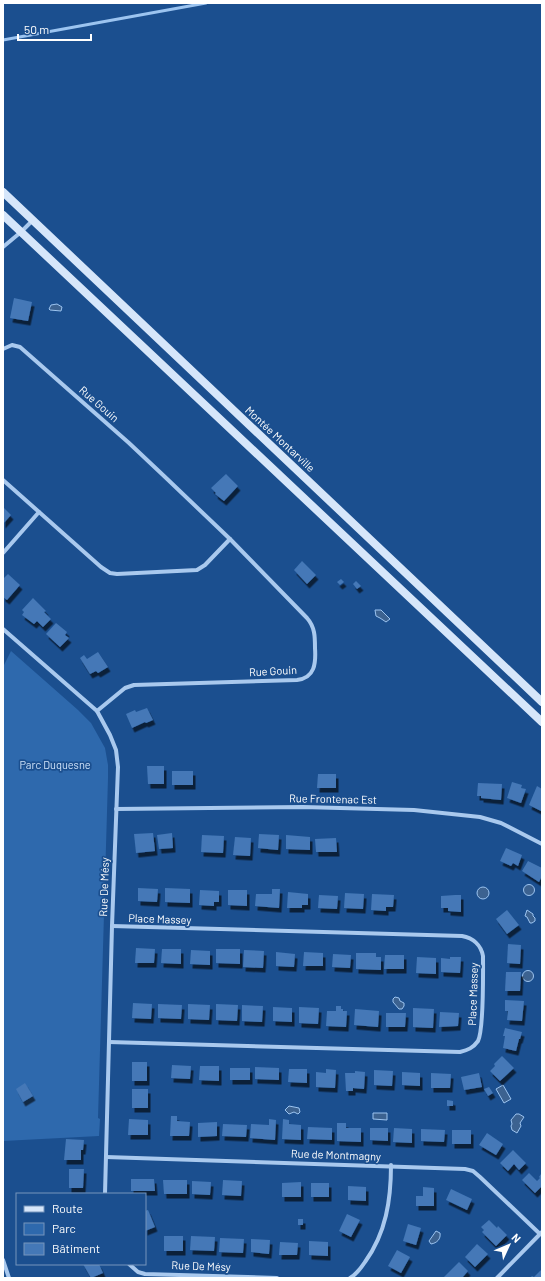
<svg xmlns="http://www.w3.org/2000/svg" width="545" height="1281" font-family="Barlow,sans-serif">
  <defs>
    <filter id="shadow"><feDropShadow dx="2.5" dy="4.5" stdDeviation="0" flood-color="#0009"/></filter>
  </defs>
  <rect width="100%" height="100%" fill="#1b4f8f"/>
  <path fill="#2e69ad" d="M11,651L78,710L91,723L105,748L108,765V778L98,1118L100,1119L99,1136L3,1141V667Z"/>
  <g fill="#3c6290" stroke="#9cc4f0">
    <path d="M57,304L62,307L61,311L50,310L49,309L51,305Z"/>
    <path d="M375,610H381L390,619L386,622L380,618L376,616Z"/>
    <circle cx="529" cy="890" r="5.5"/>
    <circle cx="483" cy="893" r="6"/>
    <path d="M527,910L533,914V916L535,918V921L532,923H530L527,917L525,916Z"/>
    <circle cx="528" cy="976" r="5.5"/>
    <path d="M395,997L399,998L400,1001L404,1003V1006L402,1009H399L393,1002V999Z"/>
    <path d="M503,1085L511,1099L504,1103L496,1089Z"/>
    <path d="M289,1106L299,1108L300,1112L298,1114L294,1112L289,1114L285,1110Z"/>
    <path d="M373,1113H387V1120L373,1119Z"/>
    <path d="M519,1114L524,1117L520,1123L521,1126L517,1133L512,1130L511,1126L512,1124L511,1120L516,1114Z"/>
    <path d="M436,1231L440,1233C441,1239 437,1243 431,1244L429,1241Z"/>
  </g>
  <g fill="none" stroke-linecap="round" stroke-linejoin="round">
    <path stroke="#9cc4f0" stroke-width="3" d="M3,40L206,3"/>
  </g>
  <g fill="#4478b7" filter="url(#shadow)">
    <path d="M14,298L32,302L28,321L10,318Z"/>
    <path d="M226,474L238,486L224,501L215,494L216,493L211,488Z"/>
    <path d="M3,507L11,515L3,524Z"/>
    <path d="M302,561L316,575L307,584L294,570Z"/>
    <path d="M8,574L20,585L7,600L3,597V579Z"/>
    <path d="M341,579L344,582L340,585L337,582Z"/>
    <path d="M356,581L361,586L357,589L353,584Z"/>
    <path d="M33,598L46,611L44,612L51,619L43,627L37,621L34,624L22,615L24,612L22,610Z"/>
    <path d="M56,623L67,632L65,635L69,638L60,647L46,634Z"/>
    <path d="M98,652L108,667L98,673L96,671L90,674L80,658L84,655L87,659Z"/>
    <path d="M147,708L153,720L146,723L145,722L132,728L126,714L135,710L136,712Z"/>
    <path d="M147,766H164V784H148Z"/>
    <rect x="172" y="771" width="21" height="14"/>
    <path d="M318,774H336V788H317Z"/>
    <path d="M512,782L522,785L521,788L526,789L521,803L507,798Z"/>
    <path d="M478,783L502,784L501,800L481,798V796H477Z"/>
    <path d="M537,786L542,789L541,811L529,805Z"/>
    <path d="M153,833L155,851L136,853L134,834Z"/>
    <path d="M172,833L173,848L159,849L157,835Z"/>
    <path d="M259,834L279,835L278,850L258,848Z"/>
    <path d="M202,835L224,836L223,853L201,852Z"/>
    <path d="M286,835L310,837V850L286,849Z"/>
    <path d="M235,837L251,838L250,856L233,855Z"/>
    <path d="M336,838L337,852H316L315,839Z"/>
    <path d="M506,848L522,855L518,866L513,863L511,866L500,861Z"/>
    <path d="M528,861L542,868V876L539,882L522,871Z"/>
    <path d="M138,888L158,889L157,902L138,901Z"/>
    <path d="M165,888L190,889V903L165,902Z"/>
    <path d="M272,889H280L279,908L255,906L256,894H272Z"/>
    <path d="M200,890L219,891V902H214V906L199,905Z"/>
    <path d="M228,890H247V906L228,905Z"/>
    <path d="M288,892L308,894V905H302V908H287Z"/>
    <path d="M345,893L364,894L363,909L344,908Z"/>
    <path d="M372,894L394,895L393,907H386V911L371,910Z"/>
    <path d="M319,895L338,896L337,909L318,908Z"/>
    <path d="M455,895H461V912L448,911V908H441V896Z"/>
    <path d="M507,910L519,925L507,934L496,919Z"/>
    <path d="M508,944L521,945L520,964L507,963Z"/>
    <path d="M136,948L155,949L154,963H135Z"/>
    <path d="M162,949H181V964L161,963Z"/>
    <path d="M216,949H240V964L216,963Z"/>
    <path d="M191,950L210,951V965L190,964Z"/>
    <path d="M244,950L264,951L263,968L243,967Z"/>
    <path d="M276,952L295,954L294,967L276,966Z"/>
    <path d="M304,952L323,953V966H303Z"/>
    <path d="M356,953H376V957H381V970L356,969Z"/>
    <path d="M333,954L351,955L350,968L332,967Z"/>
    <path d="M385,955H404V969H384Z"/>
    <path d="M417,957L436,958V974L416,973Z"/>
    <path d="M450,957H461L460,973L441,972V958L450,959Z"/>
    <path d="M506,972H521L520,991H505Z"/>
    <path d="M505,1000L524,1001L522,1021L507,1020L508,1011H505Z"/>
    <path d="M133,1003L152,1004L151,1019L132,1018Z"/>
    <path d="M158,1004L182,1005L181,1019L158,1018Z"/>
    <path d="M188,1004L210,1005L209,1020L188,1019Z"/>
    <path d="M216,1004L238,1005L237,1021L216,1020Z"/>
    <path d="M242,1005L263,1006L262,1022L242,1021Z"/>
    <path d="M336,1006H341V1009H343V1011H347L346,1027L326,1026L327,1011H336Z"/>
    <path d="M273,1007L292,1008V1022L273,1021Z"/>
    <path d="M299,1007L319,1008L318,1024L299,1023Z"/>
    <path d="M413,1008L434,1009L433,1028L413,1027Z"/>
    <path d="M355,1009L379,1011L378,1027L354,1025Z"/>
    <path d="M440,1012L459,1013L458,1026L439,1027Z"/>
    <path d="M386,1013H406L405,1027H386Z"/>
    <path d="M505,1028L522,1032L520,1039H519L516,1051L503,1048L505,1036H503Z"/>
    <path d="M502,1056L514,1068L500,1081L490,1071L495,1066L494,1064Z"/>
    <rect x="132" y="1062" width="15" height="19"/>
    <path d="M172,1065L191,1066L190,1079L171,1078Z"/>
    <path d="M200,1066H219V1081L199,1080Z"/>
    <path d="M255,1067L279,1068V1080L255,1079Z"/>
    <rect x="230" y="1068" width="20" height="12"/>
    <path d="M289,1069H307V1083L288,1082Z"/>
    <path d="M326,1069L336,1070L335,1088L316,1087V1072L326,1073Z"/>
    <path d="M374,1070L393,1071L392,1086L374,1085Z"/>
    <path d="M355,1071L365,1072L364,1089L353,1088V1091H346L345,1073H355Z"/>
    <path d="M402,1072L420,1073V1086L402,1085Z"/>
    <path d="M431,1073L451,1074L450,1088H431Z"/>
    <path d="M479,1073L482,1087L464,1090L461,1077Z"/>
    <path d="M25,1083L33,1096L23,1102L16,1089Z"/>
    <path d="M489,1087L493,1093L488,1096L484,1089Z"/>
    <rect x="132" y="1089" width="16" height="19"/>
    <path d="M447,1100L453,1101V1106H447Z"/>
    <path d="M171,1116H177V1121L190,1122L189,1136H170Z"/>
    <path d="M129,1119L148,1120V1135H128Z"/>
    <path d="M269,1119L276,1120L275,1140L250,1138L251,1124L269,1125Z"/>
    <path d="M283,1119L289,1120V1124L301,1125V1140L282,1139Z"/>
    <path d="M217,1122V1136L198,1137V1123Z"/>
    <path d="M337,1123H346V1128H361V1142L337,1141Z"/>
    <path d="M223,1124L247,1125L246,1137L222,1136Z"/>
    <path d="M308,1127L332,1128V1140L307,1139Z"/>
    <path d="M370,1128H388V1141L370,1140Z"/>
    <path d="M394,1128L412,1129V1143L393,1142Z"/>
    <path d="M421,1129L445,1130L444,1142L421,1141Z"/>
    <rect x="452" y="1130" width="19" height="14"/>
    <path d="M487,1133L503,1144L496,1155L479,1145Z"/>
    <path d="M66,1139L84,1140L83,1150H81V1160H64Z"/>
    <path d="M513,1150L526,1163L519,1170L514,1164L508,1171L500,1163Z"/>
    <path d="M69,1169H84L83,1188H69Z"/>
    <path d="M529,1173L537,1181L540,1178L539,1177L541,1174L542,1175V1186L535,1193L522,1180Z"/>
    <path d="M131,1179H154L155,1191H131Z"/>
    <path d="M163,1180H187V1194H164Z"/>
    <path d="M223,1180L242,1181L241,1196L222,1195Z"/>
    <path d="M192,1181L211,1182L210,1195L192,1194Z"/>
    <path d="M301,1182V1197H282V1183Z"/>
    <rect x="311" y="1183" width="18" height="14"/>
    <path d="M348,1186L366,1187V1201L348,1200Z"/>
    <path d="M423,1187L434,1188V1206H416V1196H423Z"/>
    <path d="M451,1189L472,1199L467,1210L446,1200Z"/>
    <path d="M148,1210L155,1227L145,1231V1211Z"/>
    <path d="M347,1214L360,1220L351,1237L339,1231Z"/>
    <rect x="298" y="1219" width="5" height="6"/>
    <path d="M489,1220L497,1228L498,1226L507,1235L496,1246L482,1232L484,1230L481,1227Z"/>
    <path d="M408,1224L421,1228L416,1245L403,1241Z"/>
    <rect x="164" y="1236" width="19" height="15"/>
    <path d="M191,1236L215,1237L214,1251L190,1250Z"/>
    <path d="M220,1238L244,1239L243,1253L219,1252Z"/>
    <path d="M251,1239L270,1240L269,1254L251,1252Z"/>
    <path d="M309,1241L328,1242V1256L309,1255Z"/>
    <path d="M280,1242L298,1243L297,1255H279Z"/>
    <path d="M477,1244L488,1254L475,1267L465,1257Z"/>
    <path d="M397,1250L410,1257L401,1273L388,1266Z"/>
    <path d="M459,1262L468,1271L462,1278H443Z"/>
    <path d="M83,1264H99L103,1273L91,1278Z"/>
    <path d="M542,1269V1278H530L532,1276L534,1277Z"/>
  </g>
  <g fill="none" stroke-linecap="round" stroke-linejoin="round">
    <g stroke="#a9c9ee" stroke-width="4">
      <path d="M3,247L21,232L33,220"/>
      <path d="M3,349L12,345L20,347L129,443L164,476L230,539L307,618C315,627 315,637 315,648C316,663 315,678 297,680L134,685L125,688L97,711"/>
      <path d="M3,480L101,567L110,573L117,574L197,570L205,565L230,539"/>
      <path d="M3,553L39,512"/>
      <path d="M3,629L97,711L110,735L116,750L118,767L112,926L105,1194"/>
      <path d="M116,809L303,807L414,810L480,817L501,823L542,844"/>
      <path d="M109,1042L460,1052C468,1050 473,1048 478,1041C484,1029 483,973 483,956C481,945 473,938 462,936L112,926"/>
      <path d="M106,1157L465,1169L473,1171L480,1177L540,1234"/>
      <path d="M3,1260L9,1278"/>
      <path d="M129,1264L138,1272L145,1274L277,1278"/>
      <path d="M350,1278C357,1274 361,1268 365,1262C386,1233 391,1200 391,1165"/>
      <path d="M497,1278L542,1232"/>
    </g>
    <g stroke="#d6e6fa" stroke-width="8">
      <path d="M3,192L542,702"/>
      <path d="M3,215L542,722"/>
    </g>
  </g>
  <g text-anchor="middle" stroke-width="3.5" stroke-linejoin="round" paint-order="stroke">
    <g font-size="11" fill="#fff" stroke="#1b4f8f">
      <text transform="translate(99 404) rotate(41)" y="4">Rue Gouin</text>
      <text transform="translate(280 439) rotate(43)" y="4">Montée Montarville</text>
      <text transform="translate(273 671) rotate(-3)" y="4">Rue Gouin</text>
      <text transform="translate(333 799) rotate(1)" y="4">Rue Frontenac Est</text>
      <text transform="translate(104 887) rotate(-88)" y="4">Rue De Mésy</text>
      <text transform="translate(160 919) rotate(2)" y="4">Place Massey</text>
      <text transform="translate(473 994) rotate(-88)" y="4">Place Massey</text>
      <text transform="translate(336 1155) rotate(2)" y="4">Rue de Montmagny</text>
      <text transform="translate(201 1266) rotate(2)" y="4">Rue De Mésy</text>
    </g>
    <g font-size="11" fill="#cfe3fa" stroke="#1b4f8f">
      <text x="55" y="769">Parc Duquesne</text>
    </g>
  </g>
  <rect width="545" height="1281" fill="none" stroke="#ffffff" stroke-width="8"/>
  <rect x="16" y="1193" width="130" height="72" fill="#1b4f8f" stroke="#7695bc"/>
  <rect x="24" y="1206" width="20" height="6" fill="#d6e6fa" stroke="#7695bc"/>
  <text x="52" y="1213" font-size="12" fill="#ffffff">Route</text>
  <rect x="24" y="1223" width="20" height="12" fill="#2e69ad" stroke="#7695bc"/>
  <text x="52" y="1233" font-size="12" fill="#ffffff">Parc</text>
  <rect x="24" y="1243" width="20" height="12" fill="#4478b7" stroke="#7695bc"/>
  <text x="52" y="1253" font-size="12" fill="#ffffff">Bâtiment</text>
  <g transform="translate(509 1245) rotate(46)" stroke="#1b4f8f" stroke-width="3" paint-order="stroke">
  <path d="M0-3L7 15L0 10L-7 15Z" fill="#ffffff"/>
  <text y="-6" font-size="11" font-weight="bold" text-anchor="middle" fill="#ffffff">N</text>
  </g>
  <path d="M18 34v6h73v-6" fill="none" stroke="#ffffff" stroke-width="2"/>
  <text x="24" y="34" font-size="12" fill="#ffffff" stroke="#1b4f8f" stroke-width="3" paint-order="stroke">50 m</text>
</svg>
